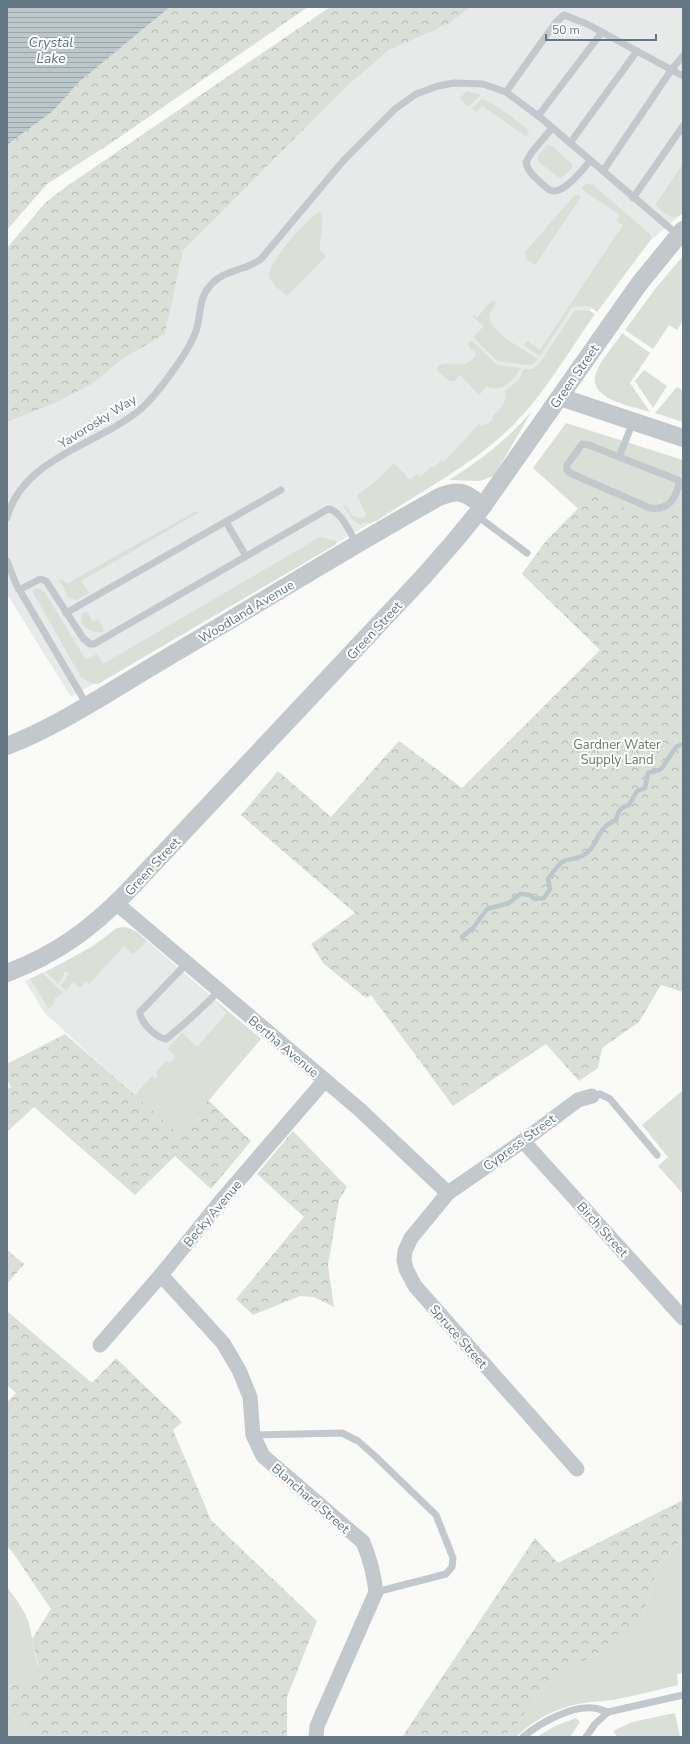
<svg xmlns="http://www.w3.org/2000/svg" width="690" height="1744" font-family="'Nunito Sans',sans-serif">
  <defs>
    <pattern id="forest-crowns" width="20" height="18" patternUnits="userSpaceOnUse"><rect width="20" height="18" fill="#dadfd7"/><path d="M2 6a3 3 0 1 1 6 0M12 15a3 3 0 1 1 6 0" fill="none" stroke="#b4b9b4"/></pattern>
    <pattern id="water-rules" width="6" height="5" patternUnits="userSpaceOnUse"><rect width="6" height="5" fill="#bbc7cb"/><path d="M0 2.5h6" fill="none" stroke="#9ca6aa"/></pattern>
  </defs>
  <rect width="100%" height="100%" fill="#fafaf8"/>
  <g fill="#e8e9e9">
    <path d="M471,7H683V213L651,240L591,309L498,436L394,503L371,523L71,697L7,594V422L53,404L92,384L121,360L165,334L183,251L345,88L389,50L448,24Z"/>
    <path d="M126,927L137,932L261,1039L179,1135L134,1096L44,1012L25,981L69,960L93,946L117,928Z"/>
  </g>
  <g fill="#dadfd7">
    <path d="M467,91L481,95L468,107L460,98Z"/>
    <path d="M482,99C500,107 514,118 529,131L527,137L482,106L476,112L472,108Z"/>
    <path d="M547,145L552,146L572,164V168L562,178L558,177L538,161V157Z"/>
    <path d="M683,164V213C672,223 664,212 655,205Z"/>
    <path d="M587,183L593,185L650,234L652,238L597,312L589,306L572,307L540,356L524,345L527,341L540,350L623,225L616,221L620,215L584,191L582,188Z"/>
    <path d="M578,195L581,197L535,265L525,258L527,256L524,253L574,196Z"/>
    <path d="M321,212C325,225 319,237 320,250L326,256L287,296C282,291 270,284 269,275C268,264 310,213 321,212Z"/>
    <path d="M683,256V321L677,330L669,325L653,349L625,330L655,289Z"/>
    <path d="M493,301L496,302C492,308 488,315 491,322C496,335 526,351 538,359L533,364L527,365L497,361L473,337L484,326L472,316L474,315L477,318L488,304Z"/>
    <path d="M575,310L590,311L595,314C569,351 545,393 514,424C476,463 423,490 378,520L371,523H362L361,525L354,521L343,506L345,505L353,516L361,518L367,515L357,496L378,479L394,463L410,480L417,474L420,477L431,467H435L441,460L444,462L479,424L482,426L486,423L488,424L493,419L492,417C499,410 508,402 505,391L519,380L524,369H532L539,364Z"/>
    <path d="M622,333L650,353L630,383L650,412C633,406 587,400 596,373C600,360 615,345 622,333Z"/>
    <path d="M471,340L497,365L521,368C514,380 502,394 487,386L479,395L460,375L454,381H449L436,369C450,355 462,375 477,354L467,345Z"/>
    <path d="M644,370L667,386L653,408L635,381Z"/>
    <path d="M677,387L683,391V422L655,413Z"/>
    <path d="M532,411L494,476L480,481L449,480C481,460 508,439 532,411Z"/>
    <path d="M566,423L683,460V603L533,468Z"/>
    <path d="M196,511L198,513L81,581L89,593L77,600L69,598L59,579L68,583Z"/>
    <path d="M320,537L337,541L335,545L98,684L91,683L81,677L32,591L36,588L44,591L86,660L97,654L103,664Z"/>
    <path d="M84,612L88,613L93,622L98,619L104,630L103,632C91,634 74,624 84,612Z"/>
    <path d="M126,927L137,932L147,941L133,954L124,946L89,984L86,981L80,988L73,982L66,991L60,985L66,980V977L69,976L68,972H64V976L62,978L58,984L46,972L93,946L117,928Z"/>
    <path d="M42,973L63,993L55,998L53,1005L49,1009L30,979Z"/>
    <path d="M218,1003L261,1039L179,1135L134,1096L152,1076L155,1079L158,1075L155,1073L166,1061L170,1063L176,1057L168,1049L182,1033L197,1047L227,1013L217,1004Z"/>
    <path d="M683,1090V1194L658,1166L668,1157L642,1125Z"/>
    <path d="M683,1537V1673L677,1674L678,1685C656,1690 634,1696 612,1700C602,1702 593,1701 584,1703C558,1707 534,1719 516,1737H504L519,1722L543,1688L568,1668L608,1650L643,1616L658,1566Z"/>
    <path d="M7,1587C15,1598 25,1610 29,1624C33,1639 34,1654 39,1669L25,1684L15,1682L7,1689Z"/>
    <path d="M7,1712L37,1737H7Z"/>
    <path d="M675,1713L680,1737H617L613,1731L632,1722Z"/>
    <path d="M576,1718L580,1722L570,1737H537L555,1726Z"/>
  </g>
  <g fill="url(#forest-crowns)">
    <path d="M170,7H308L111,143L47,184L7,230V145L53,111L79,82Z"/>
    <path d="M330,7H471L448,24L389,50L345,88L183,251L165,334L121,360L92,384L53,404L7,422V248L45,203L67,186Z"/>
    <path d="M592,494L650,519H662L683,506V992L661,985L639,1022L602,1048L598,1068L579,1081L546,1044L453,1106L371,995L366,998L324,964L311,944L355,913L241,815L278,771L331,817L399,741L462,788L600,650L522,574L545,542Z"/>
    <path d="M65,1034L179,1134L208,1100L251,1141L211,1189L175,1156L135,1195L34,1107L7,1132V1089L11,1087L7,1079V1064Z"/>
    <path d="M293,1131L347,1187L339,1200L328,1266L334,1307L314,1297L300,1296L253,1315L236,1299L304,1217L257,1174Z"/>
    <path d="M7,1250L24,1264L7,1284Z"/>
    <path d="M7,1311L92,1383L116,1358L182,1422L173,1430L211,1520L317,1621L287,1697V1737H37L7,1712V1689L15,1682L25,1683L39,1669L32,1639L51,1609L13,1553L7,1546V1402L16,1393L7,1385Z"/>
    <path d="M683,1500V1537L658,1566L643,1616L628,1637L608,1650L568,1668L543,1688L519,1722L504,1737H402L535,1538L558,1563Z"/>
  </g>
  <path fill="url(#water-rules)" d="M7,7H170L79,82L53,111L7,145Z"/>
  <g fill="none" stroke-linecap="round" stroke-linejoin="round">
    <path stroke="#bbc7cb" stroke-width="4.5" d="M462,937L473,928L487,909L509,903L520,894L530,895L535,899L544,898L550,889L548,879C552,874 557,866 562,862C570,857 578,861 588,852C600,840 597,828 616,820C618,812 620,807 629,805L637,791L645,788L648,773L659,770L662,768L676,747L683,744"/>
    <g stroke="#c3c8cc" stroke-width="7">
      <path d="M506,92L556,22L564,15L587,24L683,76"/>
      <path d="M538,116L602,32"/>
      <path d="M552,128L532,152L526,162C527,170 532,175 538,180C541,183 546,188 550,190C563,196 582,170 590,161"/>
      <path d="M570,143L637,51"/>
      <path d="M603,171L672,69L683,56"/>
      <path d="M633,198L683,126"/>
      <path d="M619,457L678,480C680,485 678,488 676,493C672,504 663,510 650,508L572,474L567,470V465L582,444L589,445L619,457L633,422"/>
      <path d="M476,515L527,553"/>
      <path d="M7,518C23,456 101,445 143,407C158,393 186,355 194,336C202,320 197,301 209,287C222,269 244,272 261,259L343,161L395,109L416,94L438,86L454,83L483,84L506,92L541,118L678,235"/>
      <path d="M226,522L246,556"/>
      <path d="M7,561L16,584L87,705"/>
      <path d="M19,590L40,579L46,581L83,638L90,644H94L328,509C341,510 350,533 357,544"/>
      <path d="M66,613L281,490"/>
      <path d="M187,963L140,1012C140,1022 156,1038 166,1039C185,1024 202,1008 219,991"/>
      <path d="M592,1096L600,1094L610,1099L657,1155"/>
      <path d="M253,1435L342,1433L358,1441L376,1457L436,1515L453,1558L452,1567L446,1574L376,1592"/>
      <path d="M523,1737C540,1723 570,1706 593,1708C598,1708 603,1711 608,1712"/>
      <path d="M586,1737L595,1724L608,1712L683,1695"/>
    </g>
    <g stroke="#c3c8cc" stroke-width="15">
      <path d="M116,903L359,1109L448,1193"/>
      <path d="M523,1141L683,1318"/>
      <path d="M161,1275L223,1343L239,1370L250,1397L253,1435L263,1456L363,1542C370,1559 374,1574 376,1592L317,1726L316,1737"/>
      <path d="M100,1345L161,1275L221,1201L325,1080"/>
      <path d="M577,1469L415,1286L406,1269L404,1260L405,1251L411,1238L448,1193L523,1141L578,1100L592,1096"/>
    </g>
    <g stroke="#c3c8cc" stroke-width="18">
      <path d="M560,397L683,438"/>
      <path d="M7,746C60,725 109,692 158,663C252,608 344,550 439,497C461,488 465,493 483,506"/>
      <path d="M7,973C57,954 91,929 128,891L424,576L458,537L483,506L639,284L683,230"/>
    </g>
  </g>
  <g text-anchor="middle" stroke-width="4" stroke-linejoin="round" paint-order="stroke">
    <g font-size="13" fill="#657683" stroke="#fff">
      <text transform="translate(574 376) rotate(-55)" y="5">Green Street</text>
      <text transform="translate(97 421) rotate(-32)" y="5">Yavorosky Way</text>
      <text transform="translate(246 611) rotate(-31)" y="5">Woodland Avenue</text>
      <text transform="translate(374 630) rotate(-47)" y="5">Green Street</text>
      <text transform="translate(152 866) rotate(-47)" y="5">Green Street</text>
      <text transform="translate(284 1046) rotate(40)" y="5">Bertha Avenue</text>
      <text transform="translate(519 1142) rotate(-36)" y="5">Cypress Street</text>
      <text transform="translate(212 1213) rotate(-50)" y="5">Becky Avenue</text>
      <text transform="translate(603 1229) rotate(48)" y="5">Birch Street</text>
      <text transform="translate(459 1336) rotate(49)" y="5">Spruce Street</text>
      <text transform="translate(311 1498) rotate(41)" y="5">Blanchard Street</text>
    </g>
    <g font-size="13" fill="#687a64" stroke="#fff">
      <text x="617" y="749">Gardner Water<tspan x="617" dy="15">Supply Land</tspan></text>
    </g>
    <g font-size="14" font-style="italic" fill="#60757c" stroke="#fff">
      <text x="51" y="47">Crystal<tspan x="51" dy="16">Lake</tspan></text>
    </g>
  </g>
  <rect width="690" height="1744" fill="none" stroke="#657683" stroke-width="16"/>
  <path d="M546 34v6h110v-6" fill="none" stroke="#657683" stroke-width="2"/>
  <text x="552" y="34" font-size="12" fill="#657683" stroke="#ffffff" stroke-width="3" paint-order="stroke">50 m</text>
</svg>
